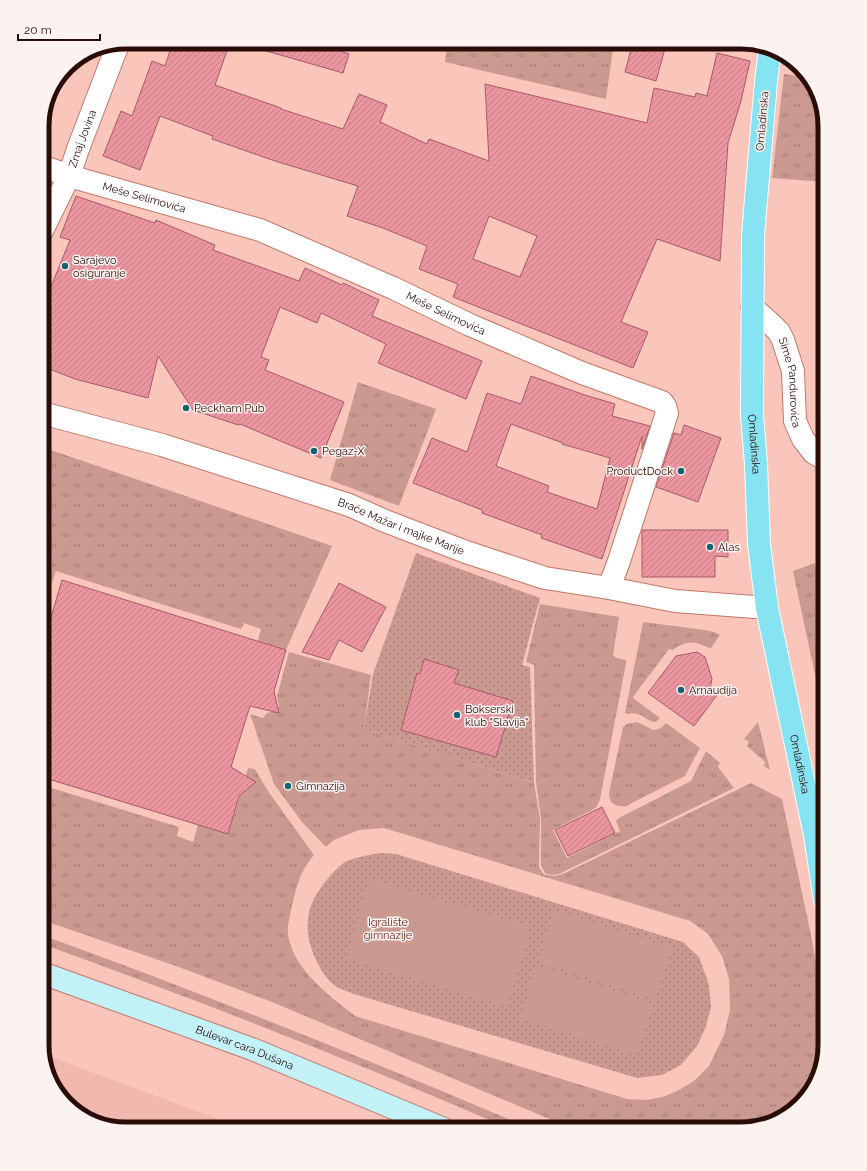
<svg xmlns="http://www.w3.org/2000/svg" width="867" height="1171" font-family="Raleway,sans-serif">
  <defs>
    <pattern id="grass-tufts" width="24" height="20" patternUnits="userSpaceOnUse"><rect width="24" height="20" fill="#ca9a91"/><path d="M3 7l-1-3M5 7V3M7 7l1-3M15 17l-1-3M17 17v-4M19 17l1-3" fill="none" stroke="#a47c74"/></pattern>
    <pattern id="park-dots" width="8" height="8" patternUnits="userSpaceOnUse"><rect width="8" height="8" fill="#ca9a91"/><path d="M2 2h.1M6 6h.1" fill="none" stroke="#a47c74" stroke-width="1.8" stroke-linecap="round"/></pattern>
    <pattern id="building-hatch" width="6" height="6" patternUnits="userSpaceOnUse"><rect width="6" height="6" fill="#ea95a0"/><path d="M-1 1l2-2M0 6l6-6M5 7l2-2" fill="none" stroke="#c97f88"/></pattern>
  </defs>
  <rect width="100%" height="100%" fill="#fac6bc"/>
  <path fill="#f1b8af" d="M45,1055L246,1129H121L84,1118L53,1087Z"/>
  <g fill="url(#grass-tufts)">
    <path d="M448,42H614L606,99L445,62Z"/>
    <path d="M784,74L807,77L814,84L825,126V182L772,178Z"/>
    <path d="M358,382L436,409L399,506L330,480Z"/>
    <path d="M42,447L332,546L286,650L258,641L261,629L244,623L241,629L56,571L42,613Z"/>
    <path d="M815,563L819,592H825V722L793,571Z"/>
    <path d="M540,604L619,617L613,655L616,658L626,660V663L600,799L597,806L594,809L553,830L567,858L620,831L616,821L619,818L691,781L706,751L720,763L718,767L734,788L559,874L553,875L546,874L541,866V819L536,782L534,665L526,662Z"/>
    <path d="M644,622L704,630L714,632L720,635L711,648H709C706,647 704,645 700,644C691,640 679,644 673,650L669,649L633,697L634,699L660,718L656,722C646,722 642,710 628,714L625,713L643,623Z"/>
    <path d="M289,652L371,675L364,729L534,783L540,819L539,867L544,875L554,876L563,874L751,783L782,799L811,935L825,1014V1045L814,1087L783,1118L741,1129H573L272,1002L176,966L42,920V785L179,827L177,836L193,842L198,825L228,834L248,768L255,769L268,791L314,855C301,870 297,884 293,902C291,910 289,918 288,926C285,963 329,996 355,1016L627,1099L647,1100L666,1096L679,1090L694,1081L709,1066L724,1035L730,1010L729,979L722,956L708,934L690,921L384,828L359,830L334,840L326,847L302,822L274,784L250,714L263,718L267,713L275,711L279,706L277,696Z"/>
    <path d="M637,722C650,727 654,736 666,723L700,748L685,776L626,806C616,807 609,804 609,793L623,727L627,724Z"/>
    <path d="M758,722L770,770L764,766L765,762L747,746L749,742L744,739Z"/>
    <path d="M42,935C207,995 370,1060 532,1129H510C357,1062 200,1001 42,944Z"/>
  </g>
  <g fill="url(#park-dots)">
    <path d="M416,553L540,598L522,665L530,667L534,783L364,729L373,674Z"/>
    <path d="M380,853L396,854L683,942L699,957L709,985L711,1008L705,1029L697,1046L681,1065L662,1075L637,1078L357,995C351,993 343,990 337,987C329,982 322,972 318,964C304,937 303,911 322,886C327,879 337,867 345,862C356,857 368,855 380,853Z"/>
  </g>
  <g fill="#ca9a91">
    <path d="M368,879L531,927L507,1007L347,959Z"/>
    <path d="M555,910L672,948L655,999L538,962Z"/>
    <path d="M536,966L653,1003L636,1055L520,1018Z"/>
  </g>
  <g fill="url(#building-hatch)" stroke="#a85a66" fill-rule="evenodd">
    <path d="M173,42H230L215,85L281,108V109L343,129L359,94L387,105L380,122L427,144L429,139L489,161L485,84L647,123L654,88L695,97L696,93L707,96L717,53L750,61L741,101L728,143L720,261L657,239L621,322L648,332L633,368L453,297L458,284L419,269L427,246L383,228L347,216L358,186L275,161L212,139L213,136L160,116L140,170L103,156L121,111L132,116L152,61L165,66ZM489,216L537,236L520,277L473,259Z"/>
    <path d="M257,42H339L337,50L349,54L343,73L256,48Z"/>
    <path d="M633,42H654L666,45L656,81L625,72Z"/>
    <path d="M76,196L155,223L156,220L215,245L213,250L299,281L305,268L342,285L343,283L379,300L372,316L482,361L466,399L378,363L386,344L321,313L317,323L280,307L261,357L269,360L265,370L344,402L321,458L240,424L238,425L193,410L158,356L148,398L75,379L42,366V321L51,300L46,299L70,240L60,237Z"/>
    <path d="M531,376L585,395L615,404L612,416L650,426L642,449V436L602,559L541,538L542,535L482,513V510L413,483L432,438L467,452L487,393L521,404ZM511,424L563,443L562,444L610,458L597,509L547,492L549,486L496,466Z"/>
    <path d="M684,425L721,438L698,502L656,487L674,433L681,435Z"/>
    <path d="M728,530V557L715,556V577H642V530Z"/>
    <path d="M62,580L286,650L274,691L279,713L250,706L231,767L256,782L239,796L228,834L42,777V648Z"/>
    <path d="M339,583L386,607L362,652L339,640L329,660L302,652Z"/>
    <path d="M697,652L705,657L712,679L710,689L717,695L694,726L648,693L676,656Z"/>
    <path d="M424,659L459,670L454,683L513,701L496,757L401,730L417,673L420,674Z"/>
    <path d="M602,807L615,833L568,856L555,830Z"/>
  </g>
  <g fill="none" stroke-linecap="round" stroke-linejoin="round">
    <defs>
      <g id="street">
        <path id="s1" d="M42,166L69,176L260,230L393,288L470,325L582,373L662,402L665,406L667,413L619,561L609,588"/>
        <path id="s2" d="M42,231L69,176L78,149L118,44"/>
        <path id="s3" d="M752,307L773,326L779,332L783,340L793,371L795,421L803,439L814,453L825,459"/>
        <path id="s4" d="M42,413L162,445L349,505L385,521L466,552L545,578L609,588L675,601L767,608"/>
      </g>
      <g id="secondary">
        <path id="s5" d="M42,973L252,1049L444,1129"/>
      </g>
      <g id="primary">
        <path id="s6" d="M770,49L766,82L753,235L752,415L756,464L759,544L767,608L815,835L825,901"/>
      </g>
    </defs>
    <use href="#street" stroke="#c57667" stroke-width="24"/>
    <use href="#secondary" stroke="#c57667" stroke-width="24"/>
    <use href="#primary" stroke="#fff" stroke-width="24"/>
    <use href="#street" stroke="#fff" stroke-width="22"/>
    <use href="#secondary" stroke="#c3f1f8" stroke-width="22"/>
    <use href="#primary" stroke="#86e3f2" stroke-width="22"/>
  </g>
  <g fill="#17626f" stroke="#fcf3f1" stroke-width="1.5">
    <circle cx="65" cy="266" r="4"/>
    <circle cx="186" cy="408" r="4"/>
    <circle cx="314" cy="451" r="4"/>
    <circle cx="681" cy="471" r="4"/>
    <circle cx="710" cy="547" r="4"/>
    <circle cx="681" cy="690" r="4"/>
    <circle cx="457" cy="715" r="4"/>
    <circle cx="288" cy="786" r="4"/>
  </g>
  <g text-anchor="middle" stroke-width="3" stroke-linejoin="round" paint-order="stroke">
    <g font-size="11" fill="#2b0d08" stroke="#fcf3f1">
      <text transform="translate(762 121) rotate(-85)" y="4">Omladinska</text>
      <text dy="4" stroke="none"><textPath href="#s2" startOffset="101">Zmaj Jovina</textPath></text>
      <text dy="4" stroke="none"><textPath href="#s1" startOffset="107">Meše Selimovića</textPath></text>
      <text dy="4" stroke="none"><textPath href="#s1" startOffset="431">Meše Selimovića</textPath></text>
      <text dy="4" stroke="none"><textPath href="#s3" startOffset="89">Sime Pandurovića</textPath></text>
      <text dy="4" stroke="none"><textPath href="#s6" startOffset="396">Omladinska</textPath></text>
      <text dy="4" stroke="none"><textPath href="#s4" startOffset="377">Braće Mažar i majke Marije</textPath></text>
      <text dy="4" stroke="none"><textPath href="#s6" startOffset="720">Omladinska</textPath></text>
      <text dy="4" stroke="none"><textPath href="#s5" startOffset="216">Bulevar cara Dušana</textPath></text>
    </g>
    <g font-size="11" fill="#2b0d08" stroke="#fcf3f1" text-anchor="start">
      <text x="73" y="264">Sarajevo<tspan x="73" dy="13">osiguranje</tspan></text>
      <text x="194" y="412">Peckham Pub</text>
      <text x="322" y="455">Pegaz-X</text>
      <text x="673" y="475" text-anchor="end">ProductDock</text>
      <text x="718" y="551">Alas</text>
      <text x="689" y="694">Arnaudija</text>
      <text x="465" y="713">Bokserski<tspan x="465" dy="13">klub "Slavija"</tspan></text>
      <text x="296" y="790">Gimnazija</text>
    </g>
    <g font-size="11" fill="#6a1c12" stroke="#fcf3f1">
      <text x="388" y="926">Igralište<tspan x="388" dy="13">gimnazije</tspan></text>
    </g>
  </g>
  <path d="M0 0H867V1171H0ZM126 49H741A77 77 0 0 1 818 126V1045A77 77 0 0 1 741 1122H126A77 77 0 0 1 49 1045V126A77 77 0 0 1 126 49Z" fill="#fcf3f1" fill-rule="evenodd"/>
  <path fill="none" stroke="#2b0d08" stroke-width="5" d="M126 49H741A77 77 0 0 1 818 126V1045A77 77 0 0 1 741 1122H126A77 77 0 0 1 49 1045V126A77 77 0 0 1 126 49Z"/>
  <path d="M18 34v6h82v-6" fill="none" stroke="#2b0d08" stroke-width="2"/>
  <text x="24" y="34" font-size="12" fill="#2b0d08" stroke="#fcf3f1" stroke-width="3" paint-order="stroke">20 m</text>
</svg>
